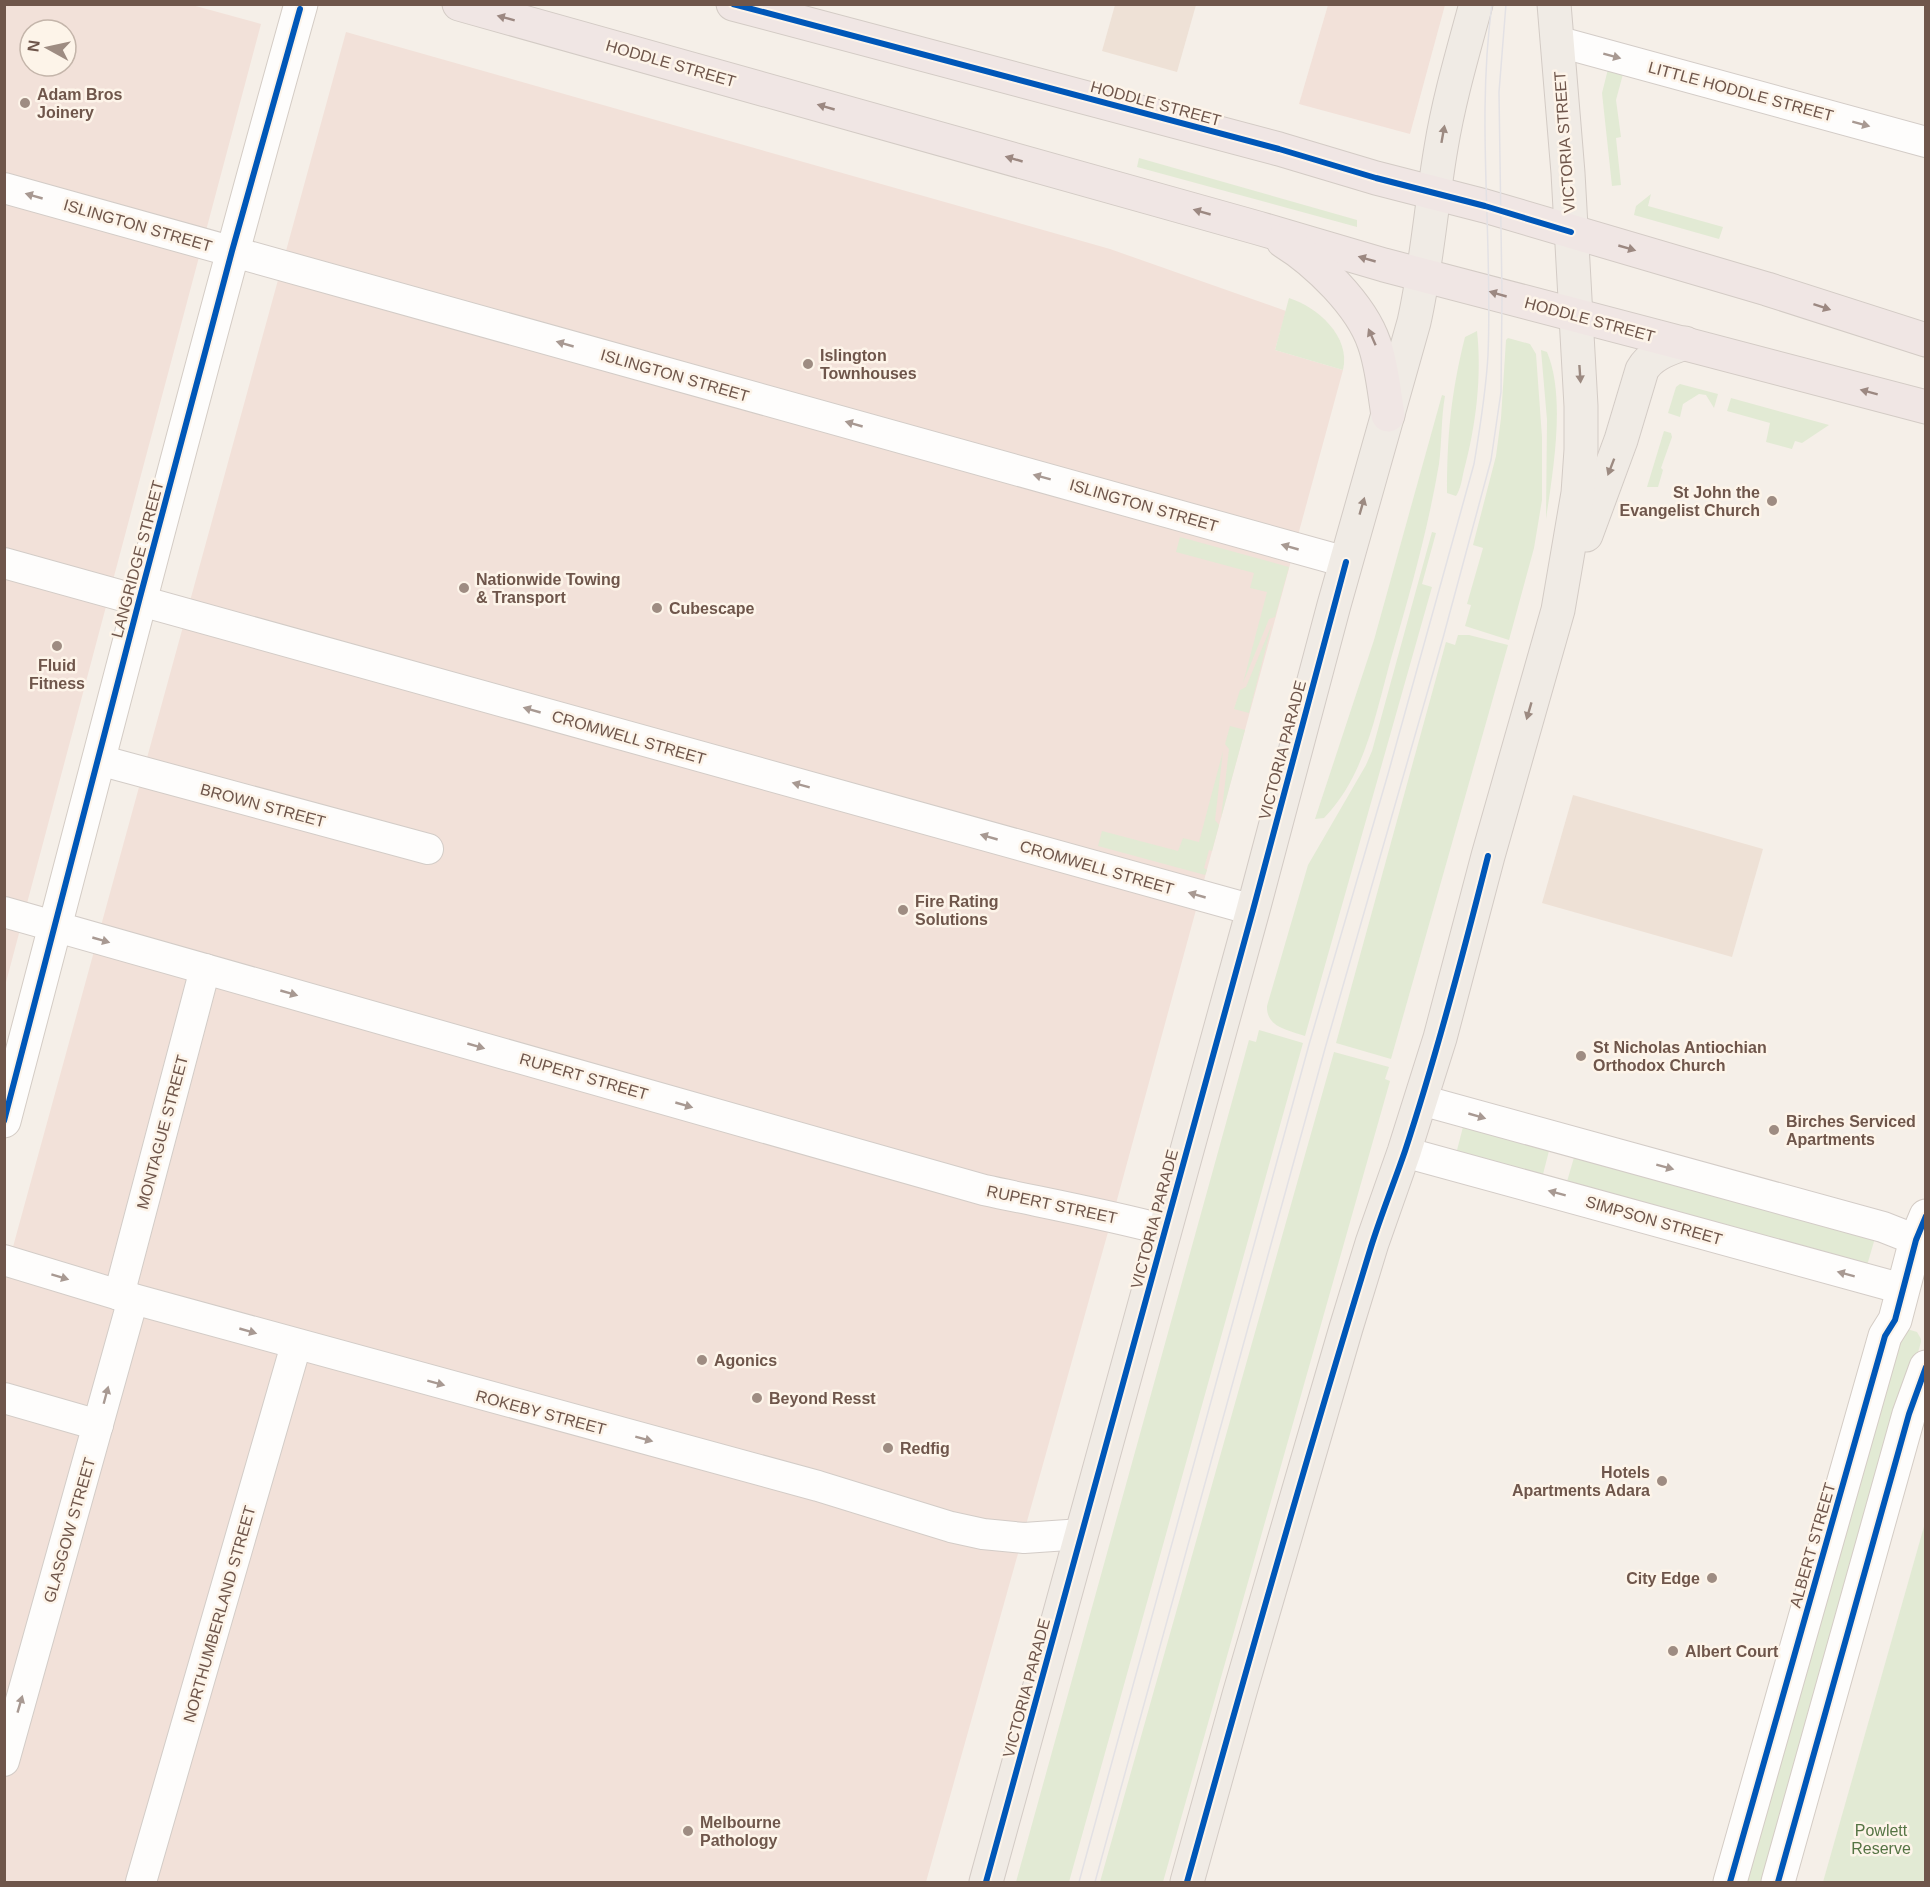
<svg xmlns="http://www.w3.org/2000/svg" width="1930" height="1887" font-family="Helvetica,sans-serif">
  <rect width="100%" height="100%" fill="#f5efe8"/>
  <g fill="#eee1d6">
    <path d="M1115,5H1196L1177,72L1102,51Z"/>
    <path d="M1573,795L1763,849L1732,957L1542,903Z"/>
  </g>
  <g fill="#f2e1d9" fill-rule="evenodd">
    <path d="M5,5H192L261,24L5,986ZM30,30H66V66H30Z"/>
    <path d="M1328,5H1445L1410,134L1299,104Z"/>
    <path d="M346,32L1110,249L1286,311L1275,350L1343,370L1117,1200L926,1882H5V1276Z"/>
  </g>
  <g fill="#e2ead4">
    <path d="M1608,69L1623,74L1616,100L1621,137L1616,138L1621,185L1612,186L1602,93Z"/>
    <path d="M1139,158L1357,220V227L1137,167Z"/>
    <path d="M1651,194L1648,206L1723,227L1719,239L1634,215L1636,206Z"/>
    <path d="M1289,298C1317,307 1351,336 1343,370L1275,350Z"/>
    <path d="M1477,331C1482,376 1476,426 1464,470C1462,478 1461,489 1456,496L1447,493C1447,436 1451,393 1465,337Z"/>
    <path d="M1508,338L1530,344L1536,354L1542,437V500L1534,548L1509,640L1465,626L1471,605L1467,604L1483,548L1473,545L1496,456L1501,418L1506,340Z"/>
    <path d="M1541,350L1547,352C1566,397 1553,471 1546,519L1547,420Z"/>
    <path d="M1680,384L1718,394L1714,408L1706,395L1699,394L1683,404L1680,417L1668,413L1676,387Z"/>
    <path d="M1442,395L1445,396C1441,418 1442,442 1439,464C1428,529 1410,593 1392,655C1376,711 1366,775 1324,818L1315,819L1374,640Z"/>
    <path d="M1731,398L1829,425L1802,443L1795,441L1792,449L1766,442L1770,423L1727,411Z"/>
    <path d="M1664,431L1671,433L1672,437L1661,468L1663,470L1658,487H1647Z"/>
    <path d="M1432,532L1436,533L1422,584L1432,587L1305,1036C1289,1030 1266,1028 1267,1006L1308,865L1366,765L1372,751Z"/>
    <path d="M1180,537L1289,567L1275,617L1269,619L1243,683L1267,592L1250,588L1254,573L1176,552Z"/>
    <path d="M1272,624L1249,713L1234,709L1240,690L1246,687Z"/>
    <path d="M1458,635H1469L1508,645L1391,1059L1336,1043L1446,642L1455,645Z"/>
    <path d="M1230,726L1245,730L1221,818L1229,749L1225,744Z"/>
    <path d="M1223,751L1215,820L1219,825L1212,851L1209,850L1204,868L1207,870L1205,875L1098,846L1102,831L1178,851L1183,838L1199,842Z"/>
    <path d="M1259,1030L1303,1043L1069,1882H1016L1249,1040L1256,1042Z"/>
    <path d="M1334,1052L1389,1067L1385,1079L1390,1081L1163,1882H1100Z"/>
    <path d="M1464,1123L1550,1147L1542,1178L1456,1154Z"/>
    <path d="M1575,1154L1875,1238L1866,1269L1566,1185Z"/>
    <path d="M1907,1329L1917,1332L1921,1339V1342L1767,1882H1744L1899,1336Z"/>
    <path d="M1925,1523V1882H1823Z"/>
  </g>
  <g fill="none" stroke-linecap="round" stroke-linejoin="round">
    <defs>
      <g id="street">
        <path d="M1556,41L1926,142"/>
        <path d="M4,188L1346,562"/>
        <path d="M4,563L1253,910"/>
        <path d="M99,760L428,849"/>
        <path d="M4,912L984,1190C1044,1203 1105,1214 1165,1230"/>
        <path d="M1421,1100L1883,1227L1916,1240"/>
        <path d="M1404,1152L1903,1289"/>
        <path d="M4,1260L119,1295L818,1486L951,1527L983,1534L1024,1538L1082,1534"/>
        <path d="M119,1295L205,969"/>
        <path d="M4,1398L98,1425"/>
        <path d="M4,1761L133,1299"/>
        <path d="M141,1882L296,1345"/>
      </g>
      <g id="secondary">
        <path d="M4,1121C102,749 197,375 301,4"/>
        <path d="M1730,1882L1885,1336L1895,1320L1916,1240L1926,1216"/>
        <path d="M1778,1882L1909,1414L1926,1367"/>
      </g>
      <g id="primary">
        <path d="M1586,535L1621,440L1642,370C1651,354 1669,349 1685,343"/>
        <path d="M986,1882L1253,910L1334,605L1414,322C1427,264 1431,206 1441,148C1449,99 1463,52 1476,4"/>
        <path d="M1187,1882L1239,1695L1346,1328L1372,1243L1404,1152L1440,1038L1488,856L1558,610L1578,493L1581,450V406L1568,173L1554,4"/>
      </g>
      <g id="highway">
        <path d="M459,4L1258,228L1384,265L1926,407"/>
        <path d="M733,4L1279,149L1376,178L1485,206L1767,289L1926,340"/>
        <path d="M1283,241C1317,262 1361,305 1374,343C1382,365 1384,391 1388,415"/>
      </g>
    </defs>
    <use href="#street" stroke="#d3ccc7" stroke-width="32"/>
    <use href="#secondary" stroke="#d4ccc5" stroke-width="35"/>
    <use href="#primary" stroke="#d3cbc5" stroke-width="35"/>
    <use href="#highway" stroke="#d3cbc5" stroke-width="35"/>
    <use href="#street" stroke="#fefdfc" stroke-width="30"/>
    <use href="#secondary" stroke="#fefdfc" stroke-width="33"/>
    <use href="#primary" stroke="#f0ebe5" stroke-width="33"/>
    <use href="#highway" stroke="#f0e6e4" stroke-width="33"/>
    <g stroke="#e3e1e4" stroke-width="1.5">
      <path d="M1079,1882L1310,1041L1388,774L1474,464C1480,428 1486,392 1488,355C1493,238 1476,121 1492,4"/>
      <path d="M1095,1882L1326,1045L1443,638L1491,460L1501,392L1502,295L1499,92L1506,4"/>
    </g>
    <defs>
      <g id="cycleway">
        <path d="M733,4L1279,149L1376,178L1485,206L1571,232"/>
        <path d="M4,1121L139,601L232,251L300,9"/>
        <path d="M986,1882L1253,910L1346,562"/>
        <path d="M1187,1882C1246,1670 1306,1458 1371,1247C1381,1215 1394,1183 1405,1151C1437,1054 1463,955 1488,856"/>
        <path d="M1730,1882L1885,1336L1895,1320L1916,1240L1926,1216"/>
        <path d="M1778,1882L1909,1414L1926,1367"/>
      </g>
    </defs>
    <use href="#cycleway" stroke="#fdf4e9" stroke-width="10"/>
    <use href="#cycleway" stroke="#0057b8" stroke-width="6"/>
  </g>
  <defs><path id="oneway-solid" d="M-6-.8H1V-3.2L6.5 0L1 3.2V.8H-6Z" transform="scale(1.5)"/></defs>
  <g fill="#9c8881">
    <use href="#oneway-solid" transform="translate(506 18) rotate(-165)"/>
    <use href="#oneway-solid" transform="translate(826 107) rotate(-164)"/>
    <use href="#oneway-solid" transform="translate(1014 159) rotate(-164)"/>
    <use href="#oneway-solid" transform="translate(1202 212) rotate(-164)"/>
    <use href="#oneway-solid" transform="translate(1627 248) rotate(16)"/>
    <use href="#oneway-solid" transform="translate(1367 259) rotate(-164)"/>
    <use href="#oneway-solid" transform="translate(1498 294) rotate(-164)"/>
    <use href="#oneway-solid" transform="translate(1822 307) rotate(18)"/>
    <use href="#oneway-solid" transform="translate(1372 337) rotate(-114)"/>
    <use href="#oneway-solid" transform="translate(1869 392) rotate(-165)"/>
  </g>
  <g fill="#a89992">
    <use href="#oneway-solid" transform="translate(1612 56) rotate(15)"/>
    <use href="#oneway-solid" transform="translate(1861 124) rotate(15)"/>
    <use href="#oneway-solid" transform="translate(34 196) rotate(-164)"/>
    <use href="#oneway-solid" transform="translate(565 344) rotate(-164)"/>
    <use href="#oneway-solid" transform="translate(854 424) rotate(-164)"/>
    <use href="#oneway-solid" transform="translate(1042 477) rotate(-165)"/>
    <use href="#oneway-solid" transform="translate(1290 547) rotate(-164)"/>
    <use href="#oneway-solid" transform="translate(532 710) rotate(-164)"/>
    <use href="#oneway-solid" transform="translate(801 785) rotate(-165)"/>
    <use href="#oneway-solid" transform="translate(989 837) rotate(-164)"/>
    <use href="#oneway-solid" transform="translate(1197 895) rotate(-164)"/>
    <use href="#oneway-solid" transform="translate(101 940) rotate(16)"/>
    <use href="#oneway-solid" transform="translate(289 993) rotate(16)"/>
    <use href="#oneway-solid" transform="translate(476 1046) rotate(16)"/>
    <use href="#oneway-solid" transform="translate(684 1105) rotate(16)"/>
    <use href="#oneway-solid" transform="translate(1477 1116) rotate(16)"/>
    <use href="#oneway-solid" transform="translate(1665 1167) rotate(15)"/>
    <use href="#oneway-solid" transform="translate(1557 1193) rotate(-165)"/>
    <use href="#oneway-solid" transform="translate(1846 1274) rotate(-165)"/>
    <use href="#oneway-solid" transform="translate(60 1277) rotate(17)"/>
    <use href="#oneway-solid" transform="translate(248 1331) rotate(16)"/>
    <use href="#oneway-solid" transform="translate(436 1383) rotate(15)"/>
    <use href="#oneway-solid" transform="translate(106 1395) rotate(-75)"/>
    <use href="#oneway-solid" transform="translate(644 1439) rotate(15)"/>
    <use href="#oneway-solid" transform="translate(20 1704) rotate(-74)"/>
  </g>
  <g fill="#9c8a81">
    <use href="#oneway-solid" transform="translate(1443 134) rotate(-80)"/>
    <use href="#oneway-solid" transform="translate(1580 374) rotate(86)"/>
    <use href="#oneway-solid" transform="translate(1611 467) rotate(111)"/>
    <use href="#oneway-solid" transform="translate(1362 506) rotate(-74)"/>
    <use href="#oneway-solid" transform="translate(1529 711) rotate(106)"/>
  </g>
  <g fill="#9e8c82" stroke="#fdf4e9" stroke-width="2">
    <circle cx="25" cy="103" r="6"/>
    <circle cx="808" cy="364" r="6"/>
    <circle cx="1772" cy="501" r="6"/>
    <circle cx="464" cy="588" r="6"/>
    <circle cx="657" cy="608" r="6"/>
    <circle cx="57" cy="646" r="6"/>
    <circle cx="903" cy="910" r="6"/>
    <circle cx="1581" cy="1056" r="6"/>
    <circle cx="1774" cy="1130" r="6"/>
    <circle cx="702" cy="1360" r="6"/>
    <circle cx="757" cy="1398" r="6"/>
    <circle cx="888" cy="1448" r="6"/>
    <circle cx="1662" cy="1481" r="6"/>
    <circle cx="1712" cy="1578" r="6"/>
    <circle cx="1673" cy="1651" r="6"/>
    <circle cx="688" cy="1831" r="6"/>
  </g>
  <g text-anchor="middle" stroke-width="5" stroke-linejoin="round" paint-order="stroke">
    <g font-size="16" fill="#6f564b" stroke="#fdf4e9">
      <text transform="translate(671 63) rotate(16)" y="6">HODDLE STREET</text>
      <text transform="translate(1741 91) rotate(15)" y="6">LITTLE HODDLE STREET</text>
      <text transform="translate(1156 103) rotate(15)" y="6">HODDLE STREET</text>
      <text transform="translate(1564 142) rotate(-94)" y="6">VICTORIA STREET</text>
      <text transform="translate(138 225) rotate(16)" y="6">ISLINGTON STREET</text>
      <text transform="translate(1590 319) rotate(15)" y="6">HODDLE STREET</text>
      <text transform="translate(675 375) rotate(16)" y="6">ISLINGTON STREET</text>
      <text transform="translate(1144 505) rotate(16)" y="6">ISLINGTON STREET</text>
      <text transform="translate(137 559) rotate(-75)" y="6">LANGRIDGE STREET</text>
      <text transform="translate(629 737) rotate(16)" y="6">CROMWELL STREET</text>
      <text transform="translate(1282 750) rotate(-75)" y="6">VICTORIA PARADE</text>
      <text transform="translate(263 805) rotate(15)" y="6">BROWN STREET</text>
      <text transform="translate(1097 867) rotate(16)" y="6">CROMWELL STREET</text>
      <text transform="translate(584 1076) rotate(16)" y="6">RUPERT STREET</text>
      <text transform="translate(162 1132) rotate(-75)" y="6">MONTAGUE STREET</text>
      <text transform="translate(1052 1204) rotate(12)" y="6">RUPERT STREET</text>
      <text transform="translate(1154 1219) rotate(-75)" y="6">VICTORIA PARADE</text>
      <text transform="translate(1654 1220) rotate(16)" y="6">SIMPSON STREET</text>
      <text transform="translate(541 1412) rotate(15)" y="6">ROKEBY STREET</text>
      <text transform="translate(69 1530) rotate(-74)" y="6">GLASGOW STREET</text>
      <text transform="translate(1812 1545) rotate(-74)" y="6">ALBERT STREET</text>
      <text transform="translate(219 1614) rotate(-74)" y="6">NORTHUMBERLAND STREET</text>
      <text transform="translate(1026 1688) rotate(-75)" y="6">VICTORIA PARADE</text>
    </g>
    <g font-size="16" font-weight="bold" fill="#6f564b" stroke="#fdf4e9" text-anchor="start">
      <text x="37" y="100">Adam Bros<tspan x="37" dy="18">Joinery</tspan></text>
      <text x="820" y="361">Islington<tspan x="820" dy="18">Townhouses</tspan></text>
      <text x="1760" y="498" text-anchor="end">St John the<tspan x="1760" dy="18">Evangelist Church</tspan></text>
      <text x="476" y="585">Nationwide Towing<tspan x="476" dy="18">&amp; Transport</tspan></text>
      <text x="669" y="614">Cubescape</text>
      <text x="57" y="671" text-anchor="middle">Fluid<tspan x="57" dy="18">Fitness</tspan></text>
      <text x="915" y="907">Fire Rating<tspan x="915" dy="18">Solutions</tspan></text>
      <text x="1593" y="1053">St Nicholas Antiochian<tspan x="1593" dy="18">Orthodox Church</tspan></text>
      <text x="1786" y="1127">Birches Serviced<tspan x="1786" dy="18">Apartments</tspan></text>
      <text x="714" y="1366">Agonics</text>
      <text x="769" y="1404">Beyond Resst</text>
      <text x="900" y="1454">Redfig</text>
      <text x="1650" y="1478" text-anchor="end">Hotels<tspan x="1650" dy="18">Apartments Adara</tspan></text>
      <text x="1700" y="1584" text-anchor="end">City Edge</text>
      <text x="1685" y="1657">Albert Court</text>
      <text x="700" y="1828">Melbourne<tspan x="700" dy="18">Pathology</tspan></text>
    </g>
    <g font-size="16" fill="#557444" stroke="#fdf4e9">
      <text x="1881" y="1836">Powlett<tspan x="1881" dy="18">Reserve</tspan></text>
    </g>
  </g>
  <rect width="1930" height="1887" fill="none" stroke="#6f564b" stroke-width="12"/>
  <g transform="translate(48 48) rotate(278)"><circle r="28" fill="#fdf4e9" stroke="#c4b5aa" stroke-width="1.5"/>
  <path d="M0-4.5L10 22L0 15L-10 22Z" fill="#9e8c82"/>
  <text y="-9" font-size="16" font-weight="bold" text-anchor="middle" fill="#6f564b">N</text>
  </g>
</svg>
